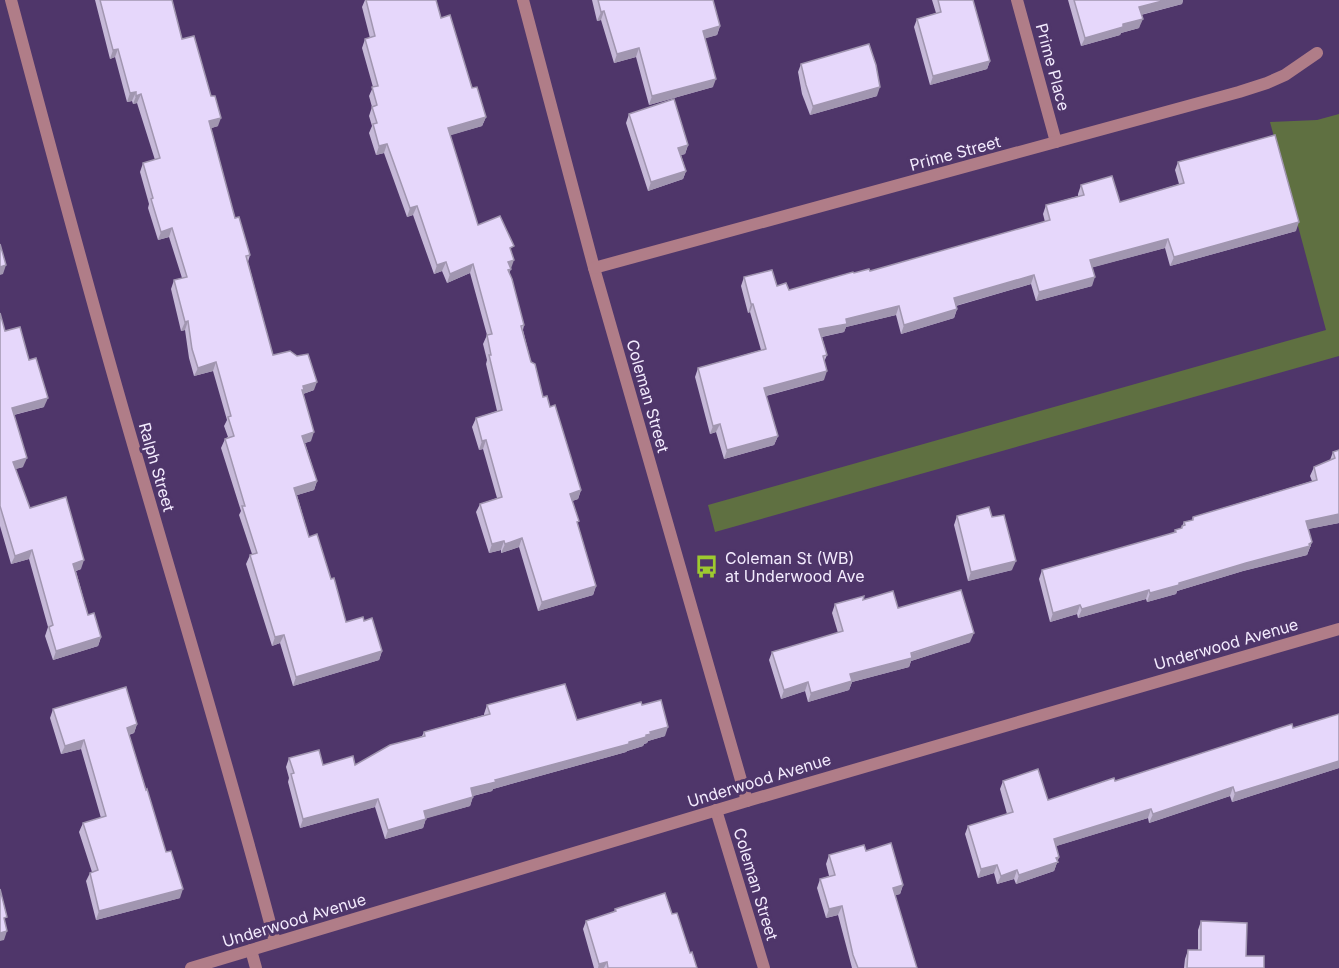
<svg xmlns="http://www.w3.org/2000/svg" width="1339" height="968" font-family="Inter,sans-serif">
  <rect width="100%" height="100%" fill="#4f366a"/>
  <path fill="#5f7041" d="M1339,114V356L715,532L708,505L1326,330L1270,122L1317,120Z"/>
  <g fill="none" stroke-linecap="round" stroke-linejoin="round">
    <g stroke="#b07d88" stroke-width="12">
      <path d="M11,0C51,150 91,301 135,451C182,614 232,777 275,942"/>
      <path d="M523,0L594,268L747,801"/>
      <path d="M1017,0L1056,142"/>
      <path d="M594,268L1239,92L1267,83L1285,75L1317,53"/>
      <path d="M716,810L764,968"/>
      <path d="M251,950L256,968"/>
      <path d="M191,968L747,801L1339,629"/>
    </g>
  </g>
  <g fill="#c6b9d8">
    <path d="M95,0H172L182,39L218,126L211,128L235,218L250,255L248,262L273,355L314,390L303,394L311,441L305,443L317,481L314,490L297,495L309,537L331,579L346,622L364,621L382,651L379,660L293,686L280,643L272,646L246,564L250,555L252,554L239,515L241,511L221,448L225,439L228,437L224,426L227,420L213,371L194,376L189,358L185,330L181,331L171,289L174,280L182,278L169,237L158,240L148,208L149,204L140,172L143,163L155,160L137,103L133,104L132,101L127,102L115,57L110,59Z"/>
    <path d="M365,0H436L441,18L486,117L482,126L450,135L478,225L511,252V269L509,273L524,325L523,330L531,362L543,397L550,407L581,490L578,499L572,501L578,525L596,586L593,595L538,611L519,547L501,553V550L489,553L476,512L480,504L497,498L483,449L479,450L472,427L476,418L497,411L486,364L487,360L483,344L487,335L470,273L447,283L442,271L434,274L413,215L407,217L384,153L376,155L369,133L372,126L369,116L372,107L369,96L373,87L362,48L365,39L370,38L362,7Z"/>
    <path d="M592,0H713L720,26L717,35L705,38L713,87L649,105L636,57L614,63L601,20L597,21Z"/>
    <path d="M932,0H973L990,61L987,69L930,85L914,27L917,19L936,13Z"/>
    <path d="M1068,0H1183L1182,4L1141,15L1139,28L1121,33L1120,35L1081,46Z"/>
    <path d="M801,64L877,96L810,115L802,94L798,72Z"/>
    <path d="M629,114L688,145L685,154L681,155L686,171L683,179L648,191L626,123Z"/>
    <path d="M1178,162L1296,231L1170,266L1165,248L1093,267L1092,286L1036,301L1031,284L956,306L957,309L954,318L901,334L896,315L846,327L844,332L822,337L827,355L824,362V380L766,396L778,436L774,445L724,459L716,432L710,434L695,377L698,368L761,350L750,312L748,313L741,286L744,277L777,286L789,290L854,273L870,271L1045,222L1043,214L1046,205L1078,196V194L1081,185L1120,202L1179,184L1175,170Z"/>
    <path d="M0,313L5,331L29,360L44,407L14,415L23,467L15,469L30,508L81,569L76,571L88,615L101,637L98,646L53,660L45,636L48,627L29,559L11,564L0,526Z"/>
    <path d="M1339,450V523L1308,529L1312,542L1307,555L1243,571L1177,591L1176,594L1147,602L1146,599L1078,618L1077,614L1050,622L1039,579L1042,570L1174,533L1175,530L1181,528L1184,522L1192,520L1193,517L1312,481L1310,476L1314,467L1330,460L1333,452Z"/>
    <path d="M957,516L992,517L1012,570L968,581L954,525Z"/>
    <path d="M863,600L898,608L970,642L911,661L909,667L852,682L849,690L808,702L805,691L781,699L769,660L772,652L838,633L832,613L835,604Z"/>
    <path d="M487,705L577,720L642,705L665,736L648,741L647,743L644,744L643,746L627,751L626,752L493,789L492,791L473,796L470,806L426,818L423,828L385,839L375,807L300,828L288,782L289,778L286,767L289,758L323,765H355L422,736L424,732L484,715V714Z"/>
    <path d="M53,709L137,724L134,733L129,735L180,898L96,920L86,881L90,873L92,872L79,832L83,823L101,818L81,749L61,754L50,718Z"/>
    <path d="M1339,714V768L1232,802L1230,796L1149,823L1148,818L1056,846L1059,857L1054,871L1016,884L1014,879L997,884L994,873L978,878L965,834L968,826L1007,814L1000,789L1003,781L1048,800L1115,781Z"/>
    <path d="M866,851L903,885L900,894L895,895L917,968H852L838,915L826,918L817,888L820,879L829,876L826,864L829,855Z"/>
    <path d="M615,909L672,914L697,968H594L583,929L586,921L614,912Z"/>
    <path d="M1201,921L1246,956L1264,968H1184L1185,959L1188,950H1198V930Z"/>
  </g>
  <g fill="#a196b0">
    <path d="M1166,0H1183L1182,4L1136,16L1139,7Z"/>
    <path d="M604,11L601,20L597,21L601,12Z"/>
    <path d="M1143,19L1139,28L1121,33L1120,35L1081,46L1085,38L1123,24Z"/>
    <path d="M720,26L717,35L700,40L703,31Z"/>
    <path d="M639,48L636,57L614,63L617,54Z"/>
    <path d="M118,49L115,57L110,59L113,50Z"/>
    <path d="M990,61L987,69L930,85L933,76Z"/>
    <path d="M716,79L713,87L649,105L652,96Z"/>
    <path d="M880,87L877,96L810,115L813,106Z"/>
    <path d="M136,92L132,101L127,102L130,93Z"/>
    <path d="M141,94L137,103L133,104L136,96Z"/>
    <path d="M486,117L482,126L445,137L448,128Z"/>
    <path d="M221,118L218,126L206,130L209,121Z"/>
    <path d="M387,144L384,153L376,155L379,146Z"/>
    <path d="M688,145L685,154L675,157L678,148Z"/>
    <path d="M686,171L683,179L648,191L651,182Z"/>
    <path d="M417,206L413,215L407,217L410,208Z"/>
    <path d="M1299,222L1296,231L1170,266L1174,257Z"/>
    <path d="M172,228L169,237L158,240L161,232Z"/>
    <path d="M1168,239L1165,248L1087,269L1090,260Z"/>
    <path d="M514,260L508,277V262Z"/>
    <path d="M446,262L442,271L434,274L437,265Z"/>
    <path d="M473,264L470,273L447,283L450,274Z"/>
    <path d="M6,265L3,274L0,275V267Z"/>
    <path d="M1034,275L1031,284L951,307L954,298Z"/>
    <path d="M1095,277L1092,286L1036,301L1039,292Z"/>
    <path d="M751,304H753L750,312L748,313Z"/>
    <path d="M899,306L896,315L846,327L844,332L816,338L819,329L846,319Z"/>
    <path d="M957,309L954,318L901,334L904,325Z"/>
    <path d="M188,321L185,330L181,331L185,322Z"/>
    <path d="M216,362L213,371L194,376L198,368Z"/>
    <path d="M827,371L824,380L761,397L764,388Z"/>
    <path d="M317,382L314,390L303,394L301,399L303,386Z"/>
    <path d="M48,398L44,407L9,416L12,408Z"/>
    <path d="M720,424L716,432L710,434L713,426Z"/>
    <path d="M314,432L311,441L299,445L302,436Z"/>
    <path d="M778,436L774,445L724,459L727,450Z"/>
    <path d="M486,440L483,449L479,450L482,441Z"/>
    <path d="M27,458L23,467L9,471L13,462Z"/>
    <path d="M317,481L314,490L291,497L294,488Z"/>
    <path d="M581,490L578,499L567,503L570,494Z"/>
    <path d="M1339,514V523L1303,530L1306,521Z"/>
    <path d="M522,538L519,547L501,553L505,544Z"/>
    <path d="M504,541L501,550L489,553L492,544Z"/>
    <path d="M1312,542L1307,555L1243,571L1177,591L1176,594L1147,602L1150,593L1179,583Z"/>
    <path d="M32,550L29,559L11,564L15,556Z"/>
    <path d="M84,560L81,569L70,573L73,564Z"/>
    <path d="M1016,561L1012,570L968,581L971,572Z"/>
    <path d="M596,586L593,595L538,611L542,602Z"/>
    <path d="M1149,590L1146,599L1078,618L1082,609Z"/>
    <path d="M1080,605L1077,614L1050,622L1053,613Z"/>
    <path d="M974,633L970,642L911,661L909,667L852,682L849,690L808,702L811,693L850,674Z"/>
    <path d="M284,635L280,643L272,646L275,637Z"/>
    <path d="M101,637L98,646L53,660L56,651Z"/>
    <path d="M382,651L379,660L293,686L296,677Z"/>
    <path d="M808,682L805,691L781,699L784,690Z"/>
    <path d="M137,724L134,733L123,736L127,728Z"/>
    <path d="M668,727L665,736L648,741L647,743L644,744L643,746L627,751L626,752L493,789L492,791L468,797L471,788L495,780L629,742L646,735L650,732Z"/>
    <path d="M84,740L81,749L61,754L65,746Z"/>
    <path d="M1339,761V768L1232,802L1235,793Z"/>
    <path d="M1233,787L1230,796L1149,823L1153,814Z"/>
    <path d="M473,797L470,806L421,820L424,811Z"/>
    <path d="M378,799L375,807L300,828L303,819Z"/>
    <path d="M1151,809L1148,818L1050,848L1054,839Z"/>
    <path d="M426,819L423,828L385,839L388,830Z"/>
    <path d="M1059,857L1054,871L1016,884L1019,875Z"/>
    <path d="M997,865L994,873L978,878L981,869Z"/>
    <path d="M1017,870L1014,879L997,884L1001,876Z"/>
    <path d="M903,885L900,894L890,897L893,888Z"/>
    <path d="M183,889L180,898L96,920L99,911Z"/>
    <path d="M842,906L838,915L826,918L829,909Z"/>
    <path d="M7,931L4,940L0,941V933Z"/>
    <path d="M607,962L604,968H598L599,964Z"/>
  </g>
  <g fill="#e6d7fb" stroke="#a196b0" stroke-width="1.5">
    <path d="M100,0H172L182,39L194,36L211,96H215L221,118L209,121L235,218L239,217L250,255L246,256L273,355L290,351L297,356L308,354L317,382L303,386L304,390H302L314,432L302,436L317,481L294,488L309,537L317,534L331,579L334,578L346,622L363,617L364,621L372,618L382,651L296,677L284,635L275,637L250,555L257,553L242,506H245L225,439L234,436L228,417L231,416L216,362L198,368L192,349L188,321L185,322L174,280L187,277L172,228L161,232L151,199L153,198L143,163L160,158L141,94L136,96V92L130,93L118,49L113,50Z"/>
    <path d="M366,0H436L441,18L450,15L472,88L477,87L486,117L448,128L478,225L500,216L514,246L510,248L514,260L508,262L511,269L508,270L512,279L524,325L521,326L531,362L535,364L543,397L547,396L550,407L555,405L581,490L570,494L579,521L577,522L596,586L542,602L522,538L505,544L504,541L492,544L480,504L502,497L486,440L482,441L476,418L502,410L489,355H491L487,335L492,334L473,264L450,274L446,262L437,265L417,206L410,208L387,144L379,146L373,124L377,123L372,107L377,105L372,87L378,86L365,39L375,36Z"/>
    <path d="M598,0H713L720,26L703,31L716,79L652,96L639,48L617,54L604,11L601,12Z"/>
    <path d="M938,0H973L990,61L933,76L917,19L941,12Z"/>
    <path d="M1074,0H1166L1139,7L1143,19L1123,24V27L1085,38Z"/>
    <path d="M869,44L876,65L880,87L813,106L806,85L801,64Z"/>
    <path d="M674,99L688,145L678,148L686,171L651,182L629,114Z"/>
    <path d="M1275,135L1299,222L1174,257L1168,239L1090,260L1095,277L1039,292L1034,275L954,298L957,309L904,325L899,306L846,319L847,324L819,329L827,355L823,356L827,371L764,388L778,436L727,450L720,424L713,426L698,368L766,349L753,304H751L744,277L772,270L777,286L786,283L789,290L853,272L854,273L869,269L870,271L1050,220L1046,205L1084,195L1081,185L1112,176L1120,202L1184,183L1178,162Z"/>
    <path d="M0,244L6,265L0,267Z"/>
    <path d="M0,313L5,331L20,327L29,360L36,358L48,398L12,408L27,458L13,462L30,508L66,497L84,560L73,564L88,615L94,613L101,637L56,651L49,627L53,625L32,550L15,556L0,506Z"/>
    <path d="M1339,450V514L1306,521L1312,542L1309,544L1310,546L1246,563L1179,583V585L1150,593L1149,590L1082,609L1080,605L1053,613L1042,570L1176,532L1175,530L1182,528V526L1185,525L1184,522L1193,520V517L1317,480L1314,467L1335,458L1333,452Z"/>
    <path d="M989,507L992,517L1004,515L1016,561L971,572L957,516Z"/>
    <path d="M961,590L974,633L911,653L912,658L850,674L852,681L811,693L808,682L784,690L772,652L843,631L835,604L864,596L863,600L893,591L898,608Z"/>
    <path d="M565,684L577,720L641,702L642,705L661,700L668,727L650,732L651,734L646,735V737L629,742V744L495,780L496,782L471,788L473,797L424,811L426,819L388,830L378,799L303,819L291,774L294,773L289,758L319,750L323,765L353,756L355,765L390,745L425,736L424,732L490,714L487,705Z"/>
    <path d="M126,687L137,724L127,728L146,790L147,789L166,852L171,851L183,889L99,911L90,873L98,870L83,823L106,816L84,740L65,746L53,709Z"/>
    <path d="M1339,714V761L1235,793L1233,787L1153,814L1151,809L1054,839L1059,857L1056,858L1058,862L1019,875L1017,870L1001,876L997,865L981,869L968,826L1013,812L1003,781L1038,769L1048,800L1114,778L1115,781L1292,724L1293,728Z"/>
    <path d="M891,843L903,885L893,888L917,968H858L853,955L842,906L829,909L820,879L835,875L829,855L864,845L866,851Z"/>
    <path d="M0,889L7,917L4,918L7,931L0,933Z"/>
    <path d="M665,893L672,914L677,913L690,953L692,952L697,968H608L607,962L599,964L586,921L616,911L615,909Z"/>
    <path d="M1201,921L1247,923L1246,956H1264V968H1187L1188,950H1201Z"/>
  </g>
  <defs>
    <symbol id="bus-bare" viewBox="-9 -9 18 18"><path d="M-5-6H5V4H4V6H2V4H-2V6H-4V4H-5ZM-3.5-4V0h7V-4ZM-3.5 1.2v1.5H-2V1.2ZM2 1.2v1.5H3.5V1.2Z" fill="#9eca2f" stroke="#4f366a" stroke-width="2.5" paint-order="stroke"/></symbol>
  </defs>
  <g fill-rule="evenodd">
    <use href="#bus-bare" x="690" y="550" width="33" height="33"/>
  </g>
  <g text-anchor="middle" stroke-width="6" stroke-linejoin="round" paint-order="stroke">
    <g font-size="16" fill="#f3ebfe" stroke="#4f366a">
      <text transform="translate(1053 67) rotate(75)" y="6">Prime Place</text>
      <text transform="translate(955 153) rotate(-15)" y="6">Prime Street</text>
      <text transform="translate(648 396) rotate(74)" y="6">Coleman Street</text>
      <text transform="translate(157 467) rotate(74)" y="6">Ralph Street</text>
      <text transform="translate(1226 644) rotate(-16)" y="6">Underwood Avenue</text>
      <text transform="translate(759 780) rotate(-17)" y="6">Underwood Avenue</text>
      <text transform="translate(756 884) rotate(73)" y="6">Coleman Street</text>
      <text transform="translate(294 920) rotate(-17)" y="6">Underwood Avenue</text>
    </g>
    <g font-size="16" fill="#f3ebfe" stroke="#4f366a" text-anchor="start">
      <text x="725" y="564">Coleman St (WB)<tspan x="725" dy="18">at Underwood Ave</tspan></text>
    </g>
  </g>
</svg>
